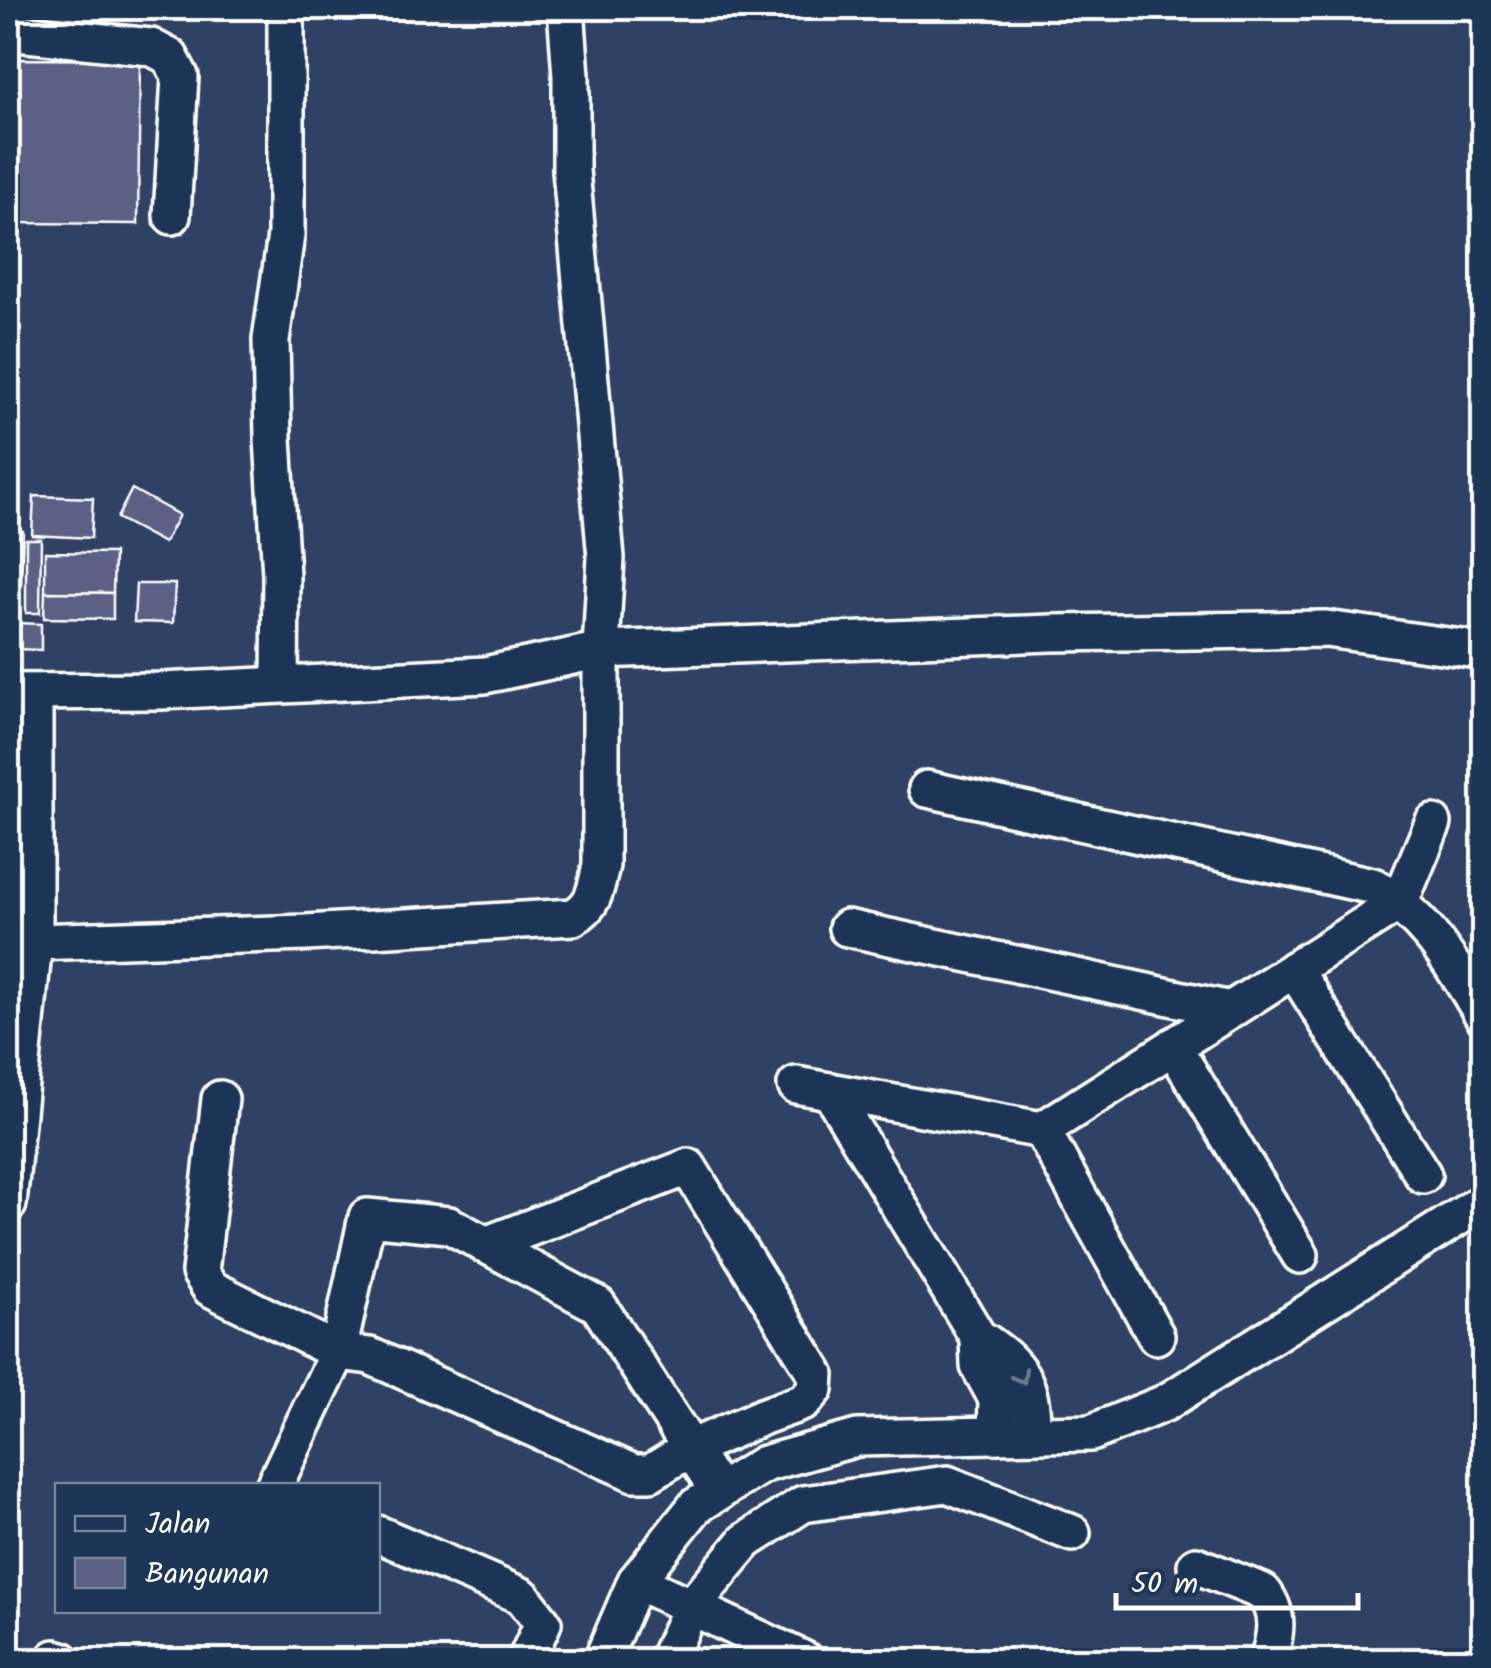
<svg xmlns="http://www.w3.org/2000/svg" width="1491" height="1668" font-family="Kalam,sans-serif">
  <rect width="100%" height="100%" fill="#2f4164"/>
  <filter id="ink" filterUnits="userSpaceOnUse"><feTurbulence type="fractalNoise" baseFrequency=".01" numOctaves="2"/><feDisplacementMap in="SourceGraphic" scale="20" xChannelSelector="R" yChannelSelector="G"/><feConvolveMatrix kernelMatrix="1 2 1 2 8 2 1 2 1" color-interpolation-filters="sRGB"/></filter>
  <g filter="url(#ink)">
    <g fill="#5b6084" stroke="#fff" stroke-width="2.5">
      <path d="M17,59L140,60L138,224L15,223Z"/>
      <path d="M132,489L179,515L164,543L117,518Z"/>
      <path d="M34,496L93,498L91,538L32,535Z"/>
      <path d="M8,530L23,531L21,585H8Z"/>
      <path d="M26,539H41L40,613H26Z"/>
      <path d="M45,552L114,553L113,593L45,592Z"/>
      <path d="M136,584H175L173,623L134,622Z"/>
      <path d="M45,592L113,593V619L44,618Z"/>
      <path d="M16,623L41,624V650L16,649Z"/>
    </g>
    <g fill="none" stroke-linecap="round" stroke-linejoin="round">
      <defs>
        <g id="minor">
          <path d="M8,32L151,47L170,57L180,76L172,216"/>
          <path d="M280,683L281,575L273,438L271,340L286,235V8"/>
          <path d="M8,692L161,691L485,675L601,650L1052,633L1326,629L1484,651"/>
          <path d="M927,789L1373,886C1428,918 1452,964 1484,1017"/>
          <path d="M847,928L1231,1010"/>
          <path d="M34,942L306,933L573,917C595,906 596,887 601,865V650L606,558L571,170V76L566,8"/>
          <path d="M1294,969L1423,1175"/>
          <path d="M1173,1046L1300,1255"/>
          <path d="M796,1085L1042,1130L1400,902L1433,823"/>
          <path d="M830,1091L978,1337C1021,1364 1033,1383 1032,1434"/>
          <path d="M220,1099L200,1272L210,1288L338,1352L370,1356L634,1473H650L691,1448L764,1416L804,1402L815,1389L816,1374L688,1167L485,1245"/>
          <path d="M1042,1130L1156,1336"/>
          <path d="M8,1204L34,942V693"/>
          <path d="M978,1337L979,1366L997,1399L996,1435"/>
          <path d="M274,1486L338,1352L367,1217L449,1225L598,1305L719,1492"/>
          <path d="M378,1534L522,1596L543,1623L526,1660"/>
          <path d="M1196,1565L1263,1592C1280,1614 1276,1635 1268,1660"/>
          <path d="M636,1581L805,1660"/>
          <path d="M55,1658L62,1660"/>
          <path d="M602,1660L636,1581L696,1506L764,1464L857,1438L1091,1433L1165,1403L1484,1201"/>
          <path d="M667,1660L691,1607L746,1541L803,1504L947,1484L1072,1533"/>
        </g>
      </defs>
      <use href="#minor" stroke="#fff" stroke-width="42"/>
      <use href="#minor" stroke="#1d3557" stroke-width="35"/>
    </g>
    <defs><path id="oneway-chevron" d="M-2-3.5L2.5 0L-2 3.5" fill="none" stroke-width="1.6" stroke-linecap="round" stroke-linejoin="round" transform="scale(2.5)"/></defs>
    <use stroke="#6c7c92" href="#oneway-chevron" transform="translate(1021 1377) rotate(60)"/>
  </g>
  <rect width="1491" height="1668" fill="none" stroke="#1d3557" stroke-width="40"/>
  <rect x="20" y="20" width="1451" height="1628" fill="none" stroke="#fff" stroke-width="4" filter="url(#ink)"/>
  <rect x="55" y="1483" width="325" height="130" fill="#1d3557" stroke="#77869a" stroke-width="2.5"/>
  <rect x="75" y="1516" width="50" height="15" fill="#1d3557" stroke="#77869a" stroke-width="2.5"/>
  <text x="145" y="1533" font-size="30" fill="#ffffff">Jalan</text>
  <rect x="75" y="1558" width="50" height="30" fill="#5b6084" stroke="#77869a" stroke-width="2.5"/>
  <text x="145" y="1583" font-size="30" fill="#ffffff">Bangunan</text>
  <path d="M1116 1593v15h242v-15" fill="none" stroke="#ffffff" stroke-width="5"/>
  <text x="1131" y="1593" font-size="30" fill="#ffffff" stroke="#1d3557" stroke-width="8" paint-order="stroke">50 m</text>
</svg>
